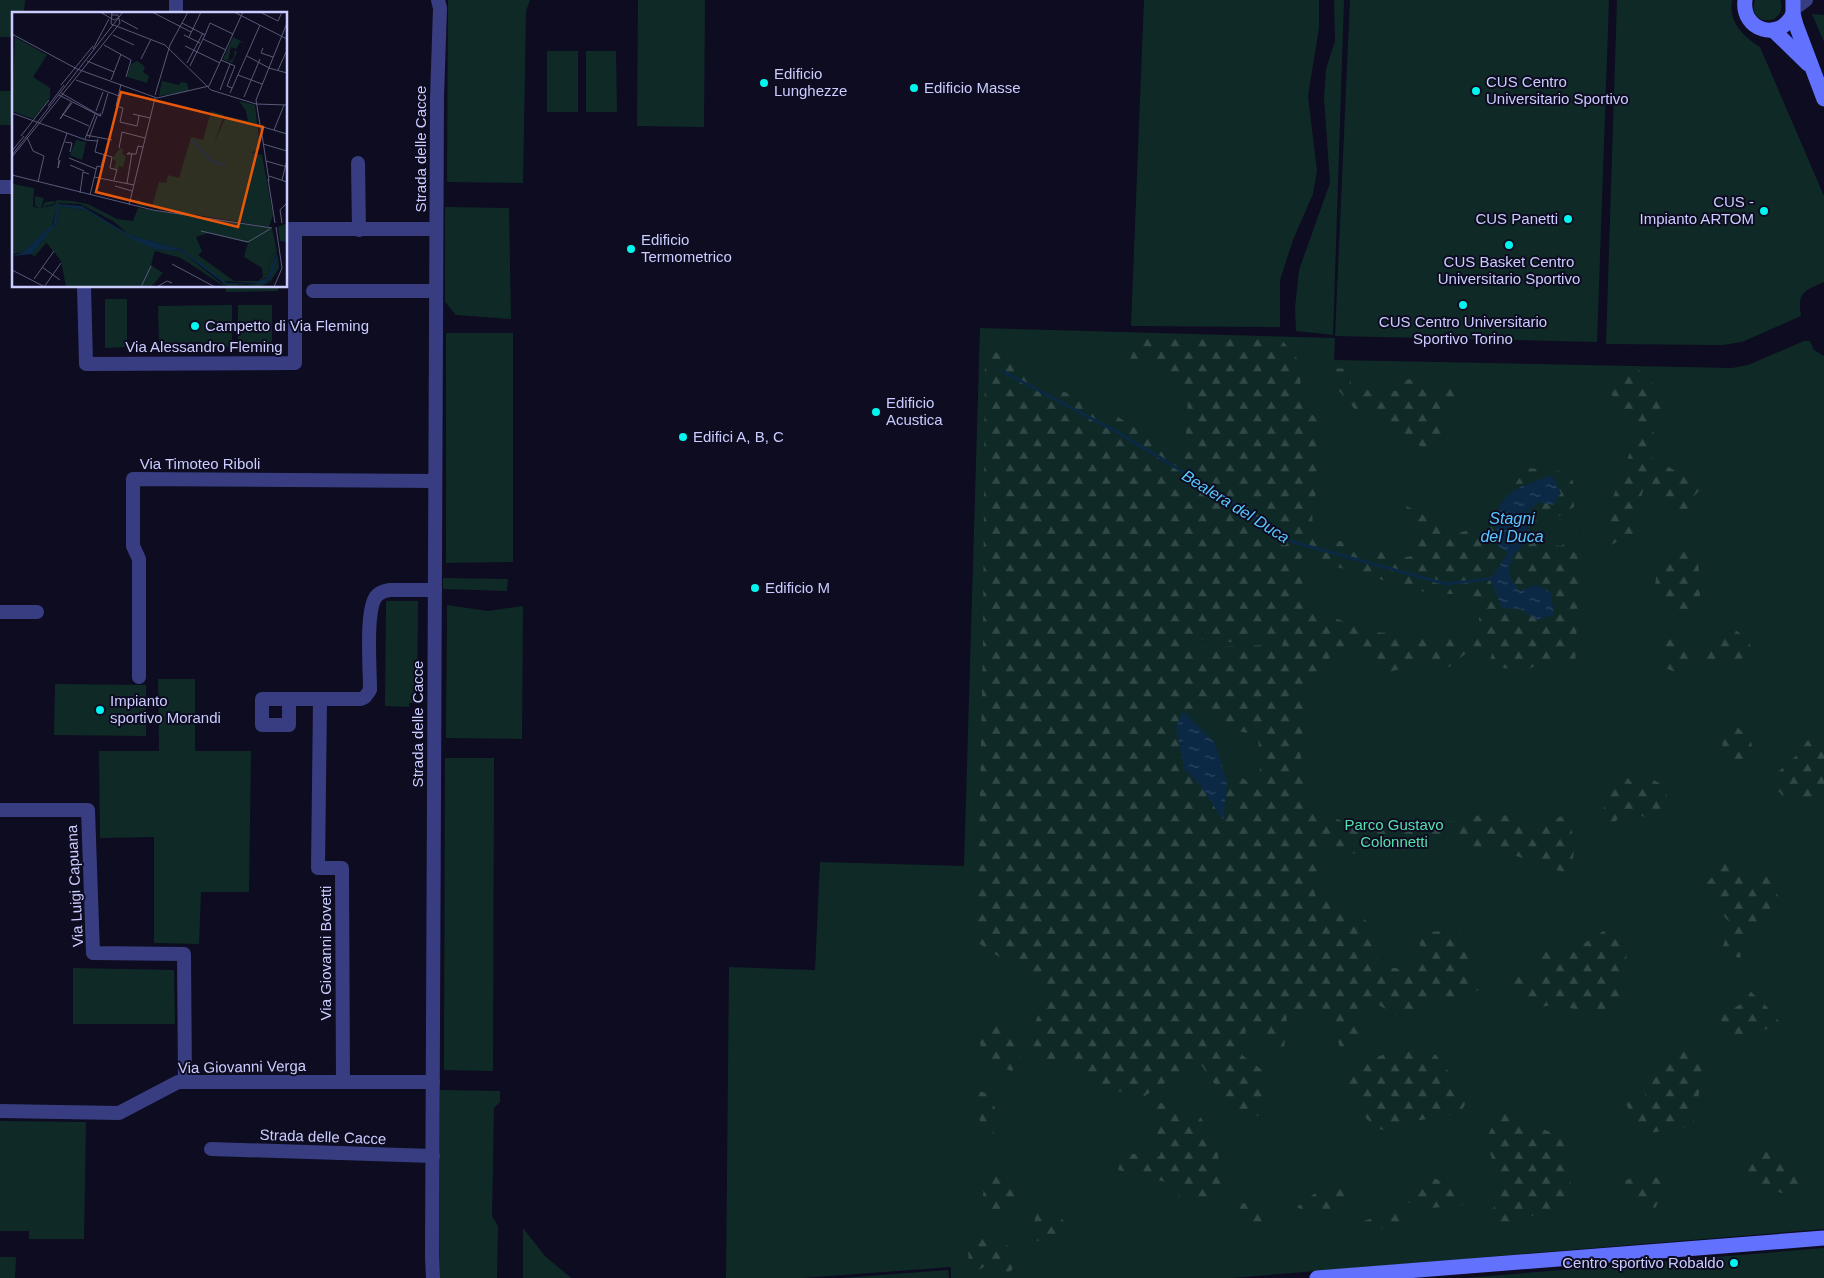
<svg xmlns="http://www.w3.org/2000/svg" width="1824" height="1278" font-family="Helvetica,sans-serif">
  <defs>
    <pattern id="forest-firs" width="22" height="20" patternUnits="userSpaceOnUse" patternTransform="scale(1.25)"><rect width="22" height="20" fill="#0f2a26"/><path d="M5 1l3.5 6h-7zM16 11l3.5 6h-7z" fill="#314847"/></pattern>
    <pattern id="water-ripples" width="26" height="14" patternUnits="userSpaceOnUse" patternTransform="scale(1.25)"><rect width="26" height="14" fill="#0b2945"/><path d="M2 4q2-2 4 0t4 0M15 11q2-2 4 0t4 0" fill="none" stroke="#2d4761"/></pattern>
  </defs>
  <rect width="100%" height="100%" fill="#0d0c20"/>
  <g fill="#0f2a26">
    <path d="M0,0H25L24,14H14V37H0Z"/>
    <path d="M448,0H530L526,11L523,183L447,182Z"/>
    <path d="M638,0H705L704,127L637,126Z"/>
    <path d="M1144,0H1319V28L1308,96L1317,171L1313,194L1293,240L1280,280V327L1131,326Z"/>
    <path d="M1334,0H1344L1333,335L1296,331L1295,308L1299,270L1330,183L1324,98L1326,69L1335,41Z"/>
    <path d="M1350,0H1609L1597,342L1335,336Z"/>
    <path d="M1617,0H1732C1728,22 1743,36 1760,47L1824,196V282C1804,291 1797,292 1801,316L1742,342L1723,345L1606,344Z"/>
    <path d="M1755,0H1780C1789,27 1745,27 1755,0Z"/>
    <path d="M1812,14L1824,15V42Z"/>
    <rect x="547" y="51" width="31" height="61"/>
    <path d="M586,51H616L617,112H586Z"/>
    <rect x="0" y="91" width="14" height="34"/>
    <path d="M445,207L509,208L511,319L456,315L445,302Z"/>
    <path d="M225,286H278V291L226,292Z"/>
    <path d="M105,299H127V347L105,348Z"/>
    <path d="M232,305V347L159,348L158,306Z"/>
    <rect x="238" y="305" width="34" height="44"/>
    <path d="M980,328L1335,338L1334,360L1732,368L1748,365L1804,341H1810L1814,350L1824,356V1229L1232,1278H951V1267L803,1278H726L729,967L815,970L820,862L964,866Z"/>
    <path d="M446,333H513V562L446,563Z"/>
    <path d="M443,578L508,579L507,591L443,589Z"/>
    <path d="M386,601H418L417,703H409V707L385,706Z"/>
    <path d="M447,605L488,611L523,606L522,739L446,738Z"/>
    <path d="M158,679H195V751H251L249,892H201L199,944L154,943V837L100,838L99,751H159Z"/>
    <path d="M55,684L146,685V736L54,735Z"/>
    <path d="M445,758H494L493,1071L444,1070Z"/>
    <path d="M73,968L174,970L175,1024H73Z"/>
    <path d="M440,1090L500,1091V1102L494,1108L492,1216L498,1226L497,1278H439Z"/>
    <path d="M0,1121L86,1122L84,1239H29V1231H0Z"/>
    <path d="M523,1228L545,1256L571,1278H523Z"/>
    <path d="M1824,1248V1278H1465Z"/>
    <path d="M0,1257H16L15,1278H0Z"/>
    <path d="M948,1270L949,1278H841Z"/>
  </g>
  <g fill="url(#forest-firs)" fill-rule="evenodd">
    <path d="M1139,337L1282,340L1299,361L1302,407L1317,418L1316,492L1312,512L1313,530L1319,536L1406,557L1419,555L1406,506L1430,518L1454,534L1477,528L1499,506L1494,527L1497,545L1508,553L1490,580L1502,608L1520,609L1538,620L1536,585L1519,591C1516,587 1511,582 1510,578C1503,557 1525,548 1529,531C1530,525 1529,517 1530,510L1538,502L1528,483L1508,494L1527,468L1560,471L1573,481L1574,507L1543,526L1540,543L1561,546L1577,533L1579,573L1575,668L1546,659L1526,671L1488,666L1493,651H1469L1449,667L1427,661L1389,672L1373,656L1340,649L1326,661L1308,692L1300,750L1308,804L1343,822L1455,821L1492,812L1543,825L1570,812L1574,851L1571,875L1505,852L1465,848L1450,835L1404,848L1361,854L1322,850L1314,880L1315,895L1331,904L1357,912L1376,931L1378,966L1417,971L1426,958L1414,932L1457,931L1468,940L1470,965L1484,988L1458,999L1420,998L1415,1026L1377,1004L1363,1010L1357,1042L1341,1051L1329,1010L1287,1016L1284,1050L1247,1022L1242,1055L1266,1073L1259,1116L1233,1111L1200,1063L1191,1059L1178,1074L1143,1097L1105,1088L1072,1058L1055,1064L1031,1049L1036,1020L1050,991L977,942L983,646L985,351L1006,354L1042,382L1110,412L1164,446L1185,454L1188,396L1165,364L1129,362ZM1302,557L1432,594H1463L1481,599L1479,620L1489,638L1370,632L1310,608L1298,567ZM1271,636L1284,637L1282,647L1272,645L1187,647L1193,639L1242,643ZM1205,708L1226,730L1258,734L1261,792L1241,777L1227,782L1223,819L1200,785L1184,769L1176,727L1183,711L1194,721Z"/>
    <path d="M1329,368L1351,369V390L1400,391V382L1410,379L1431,391L1458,387L1464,396L1451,399L1446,412L1442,444L1424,449L1378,412H1357L1335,386Z"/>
    <path d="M1639,370L1674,404L1646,418L1654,433L1653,458L1639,504L1634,533L1609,546L1608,504L1614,495L1630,452L1641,441L1623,410L1611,394L1622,374Z"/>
    <path d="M1665,465L1697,483L1699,491L1692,498L1684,499L1691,509L1677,518L1662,497L1651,494L1648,486Z"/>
    <path d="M1664,549L1698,554L1700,596L1690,625L1655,586L1657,569Z"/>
    <path d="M1731,627L1747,638L1755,655L1747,658L1690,663L1681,674L1665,668L1662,642L1677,637L1694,649L1713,641Z"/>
    <path d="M1733,722L1751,742L1754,755L1744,763H1733L1725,754L1719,733Z"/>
    <path d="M1813,733L1824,754V800L1800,803L1782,795L1769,780L1797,755Z"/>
    <path d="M1628,778L1637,790L1643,787L1649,779C1670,783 1670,803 1665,819L1647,818L1624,809L1614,824L1601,820L1606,800V782Z"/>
    <path d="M1726,849L1750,876L1772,868L1778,897L1757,928L1747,932L1740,958L1721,953L1730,923L1701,889L1717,872Z"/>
    <path d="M1605,930L1613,932L1627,950L1623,998L1598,1016L1556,1004L1531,1009L1494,979L1529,976L1540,968L1519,951L1534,948L1564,956Z"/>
    <path d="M1749,990L1768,1008L1781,1024L1730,1042L1720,1016L1741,1004Z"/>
    <path d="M976,1025H1006L1018,1037L1022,1054L1012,1071L984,1061Z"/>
    <path d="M1404,1045L1436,1055L1468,1097L1461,1113L1415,1121L1398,1134L1376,1128L1363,1115L1346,1082L1349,1070Z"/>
    <path d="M1687,1047L1707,1050L1693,1126L1643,1134L1623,1099L1647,1100L1641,1081L1656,1074Z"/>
    <path d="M976,1090L989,1094L997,1113L993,1134L981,1130Z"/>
    <path d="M1158,1101L1176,1112L1199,1115L1216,1142L1224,1194L1201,1200L1180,1202L1177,1189L1166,1182L1118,1170L1123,1153L1160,1156L1162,1145L1153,1122Z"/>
    <path d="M1500,1112L1565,1138L1571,1187L1562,1212L1523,1217L1502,1236L1487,1221L1500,1195L1487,1137Z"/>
    <path d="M1749,1150L1782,1154L1801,1177L1794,1196L1778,1192L1761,1194L1742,1180Z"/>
    <path d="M985,1172L998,1175L1015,1195L991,1218L982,1210Z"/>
    <path d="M1645,1172L1664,1181L1663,1195L1655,1208L1633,1199L1624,1181Z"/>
    <path d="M1423,1176L1453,1183L1463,1205L1431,1208L1406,1202Z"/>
    <path d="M1346,1178L1351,1190L1340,1213L1307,1214L1297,1207L1314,1194Z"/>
    <path d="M1259,1200L1266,1216L1262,1236L1246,1220L1236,1205Z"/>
    <path d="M1397,1210L1405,1230L1386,1232L1381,1227L1364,1221Z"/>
    <path d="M1036,1211L1060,1217L1071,1229L1068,1238L1050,1245L1032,1239Z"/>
    <path d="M972,1236L1009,1246L1015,1265L1006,1278L987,1265L970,1275L968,1251Z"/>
  </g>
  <g fill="url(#water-ripples)">
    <path d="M1552,475L1561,493L1553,505L1539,502L1530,510L1529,531L1521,547L1513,555L1510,564V577L1519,591L1536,585L1551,592L1554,615L1538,620L1520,609L1502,608L1490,579L1508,553L1497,545C1488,497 1512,489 1552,475Z"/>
    <path d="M1183,711L1215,743L1227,782L1223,820L1200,785L1184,769L1176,727Z"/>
  </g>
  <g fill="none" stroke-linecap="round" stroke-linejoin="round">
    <path stroke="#0b2945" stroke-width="3" d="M1002,371L1117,432L1161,458L1293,542L1446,584L1490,579"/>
    <g stroke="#373d80" stroke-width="14">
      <path d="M1794,9L1806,0"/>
      <path d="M176,14V0"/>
      <path d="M358,163L359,230"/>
      <path d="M0,187H14"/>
      <path d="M287,229H436"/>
      <path d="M84,286L86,364L295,363V229"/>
      <path d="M313,291H436"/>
      <path d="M0,612H37"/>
      <path d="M139,677V559L133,546V479L435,481"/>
      <path d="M289,699V725H262V699H361L365,697L370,690C370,669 366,618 374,600C377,593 383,591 390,590H435"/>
      <path d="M320,700L318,868H342L343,1082"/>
      <path d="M0,810H88L93,953L184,954L185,1081"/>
      <path d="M0,1111L119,1113L178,1082H433"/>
      <path d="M211,1149L433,1156"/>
      <path d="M433,1278L432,1257L437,98L440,8L438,0"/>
    </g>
    <g stroke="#6272ff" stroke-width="15">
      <path d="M1745,0C1741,31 1780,42 1793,14"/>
      <path d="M1793,0V14L1796,25L1824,99"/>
      <path d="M1773,30L1808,64"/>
      <path d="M1317,1278L1824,1238"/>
    </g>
  </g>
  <g fill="#00f6ef" stroke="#0d0c20" stroke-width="2">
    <circle cx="764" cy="83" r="5"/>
    <circle cx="914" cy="88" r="5"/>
    <circle cx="1476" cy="91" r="5"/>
    <circle cx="1764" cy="211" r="5"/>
    <circle cx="1568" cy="219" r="5"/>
    <circle cx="1509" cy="245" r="5"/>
    <circle cx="631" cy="249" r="5"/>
    <circle cx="1463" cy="305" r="5"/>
    <circle cx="195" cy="326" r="5"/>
    <circle cx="876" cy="412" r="5"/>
    <circle cx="683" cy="437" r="5"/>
    <circle cx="755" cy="588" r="5"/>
    <circle cx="100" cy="710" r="5"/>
    <circle cx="1734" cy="1263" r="5"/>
  </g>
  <g text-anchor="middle" stroke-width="4" stroke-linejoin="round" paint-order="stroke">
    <g font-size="15" fill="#cbccff" stroke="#0d0c20" text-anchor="start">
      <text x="774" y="79">Edificio<tspan x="774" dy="17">Lunghezze</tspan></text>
      <text x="1486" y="87">CUS Centro<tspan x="1486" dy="17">Universitario Sportivo</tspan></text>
      <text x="924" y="93">Edificio Masse</text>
      <text x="1754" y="207" text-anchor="end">CUS -<tspan x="1754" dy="17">Impianto ARTOM</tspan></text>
      <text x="1558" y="224" text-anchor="end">CUS Panetti</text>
      <text x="641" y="245">Edificio<tspan x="641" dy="17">Termometrico</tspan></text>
      <text x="1509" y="267" text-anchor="middle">CUS Basket Centro<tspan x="1509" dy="17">Universitario Sportivo</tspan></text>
      <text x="1463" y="327" text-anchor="middle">CUS Centro Universitario<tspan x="1463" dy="17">Sportivo Torino</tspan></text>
      <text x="205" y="331">Campetto di Via Fleming</text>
      <text x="886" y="408">Edificio<tspan x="886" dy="17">Acustica</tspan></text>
      <text x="693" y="442">Edifici A, B, C</text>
      <text x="765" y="593">Edificio M</text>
      <text x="110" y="706">Impianto<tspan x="110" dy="17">sportivo Morandi</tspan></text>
      <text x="1724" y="1268" text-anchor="end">Centro sportivo Robaldo</text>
    </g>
    <g font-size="15" fill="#cbccff" stroke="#0d0c20">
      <text transform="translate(421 149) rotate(-90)" y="5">Strada delle Cacce</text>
      <text x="204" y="352">Via Alessandro Fleming</text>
      <text x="200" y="469">Via Timoteo Riboli</text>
      <text transform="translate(418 724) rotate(-90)" y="5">Strada delle Cacce</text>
      <text transform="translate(75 886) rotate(-93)" y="5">Via Luigi Capuana</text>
      <text transform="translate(326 953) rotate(-90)" y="5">Via Giovanni Bovetti</text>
      <text transform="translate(242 1067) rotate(-1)" y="5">Via Giovanni Verga</text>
      <text transform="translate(323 1137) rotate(2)" y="5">Strada delle Cacce</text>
    </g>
    <g font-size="15" fill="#56e0ac" stroke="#0d0c20">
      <text x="1394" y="830">Parco Gustavo<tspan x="1394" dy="17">Colonnetti</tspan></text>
    </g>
    <g font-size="16" font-style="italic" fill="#59c7ff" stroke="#0d0c20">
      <text transform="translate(1236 506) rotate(32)" y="6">Bealera del Duca</text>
      <text x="1512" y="524">Stagni<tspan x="1512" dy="18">del Duca</tspan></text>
    </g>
  </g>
  <g transform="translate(12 12)">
    <rect width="275" height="275" fill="#0d0c20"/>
    <path d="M3,25L35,43L21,65L38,76V86L21,107L0,99ZM221,25L233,31L228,30L224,37L219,35L216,49L221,47L223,38L225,40L220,51L211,47ZM126,49L133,55L131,60L137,64L135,71L115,65L119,52ZM150,69L167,73L169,70L175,71L177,79L147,84ZM227,89L243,93L248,137L238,141L206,134L250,143L261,203L257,215L125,193L126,186L130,192L140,194L147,170L154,171L156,163L167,166L179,125L191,128L199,99L212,103L202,131L214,104L236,109L234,99ZM64,128L74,130L70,148L58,143ZM108,136L111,137L110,142L114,144L111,155L107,154L106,158L102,157L104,149L100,147ZM0,169L1,172L22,176L21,195L28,196L23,194V184L32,186L29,196L42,193L45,188L60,189L76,192L105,207L121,209L126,196L260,216L265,239L259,244L256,261L251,265L250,256L232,245L236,231L196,221L184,225L190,239L182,248L171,238L117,223L101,209L68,192L47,191L39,215L11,240L0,242ZM48,194L99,212L143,237L139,253L151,261L139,275H54L49,248L31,227L44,212ZM275,211V230L268,229L266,215Z" fill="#0f2a26"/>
    <path d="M179,127L192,138L191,129L202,131L201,147L208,151L209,147L212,150L222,148L219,152H222L219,163L201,157L196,164L198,170L216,174L214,179L195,172L198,182L204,181L205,186L193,188V185L186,184L185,192L181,186L177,188L169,182L171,178L167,173ZM43,189L42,192L33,194L32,200L24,201L22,206L17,204L20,196H30L33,190ZM48,194L74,198L99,212L101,214L95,224L102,215L143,237L169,239L209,271L235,273L257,269L266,246L267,256L259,269L250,274H216L207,271L169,246L143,239L129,275L84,272L79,251L92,256L79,245L91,229L71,254H61L52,242L49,249L43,241L44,236L41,239L35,230L22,245L20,242L45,211ZM265,239L257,265L241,271L211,269L182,248L186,243L222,269H246L256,261L259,244Z" fill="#0f2a26"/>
    <path d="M46,192L70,194L117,223L171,238L215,271H241L256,266L265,241L266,246L259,266L253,271L213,272L169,239L143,237L120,227L74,198L48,194L44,212L20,242L0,244L11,240L41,212Z" fill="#0b2945"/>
    <path fill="none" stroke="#0b2945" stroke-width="2.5" d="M180,128L199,148L214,154"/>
    <path fill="none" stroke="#595979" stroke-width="1" d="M88,0L102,8L106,6M100,0L99,12L153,33L199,78L244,92L275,93M140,0L179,20M222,0L275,27M248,0L266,9L270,0M109,8L126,17M170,11L193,23L178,54M0,22L65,57L145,86M101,23L122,33M172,23L188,31M193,23L198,11L221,22M177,25L189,0M191,27L214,38M92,33L119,48L114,65M173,34L208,51M251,36L249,41L261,45M81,37L97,7M235,44L257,56L275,61M129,47L139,27M209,48L223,54L215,74L220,76M75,49L102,60M175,51L191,21M266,58L275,38M226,63L250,72M64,68L107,84M99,68L109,42M109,72L104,94L111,96L108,110L125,114L127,104M49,73L81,34M208,78L218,52M49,81L89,104L88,101M218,81L248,13M47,83L88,104M143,83L158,33L176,0M232,85L248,47M145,86L197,74L231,0M59,90L48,107L60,91M36,94L52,73M84,99L91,80M0,101L74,128L85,129M50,102L77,114M90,102L96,81M121,102L138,106M248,113L244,88L275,11M248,114L275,122M249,116L257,169M262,118L272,93M74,123L100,128M9,124L37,88M15,125L21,139L32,144L26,170M77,126L85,104M73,127L83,102M86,127L83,140L100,145L98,156L105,158L102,168M53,130L60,131L58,140M251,132L275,139M107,136L110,120L133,126M0,139L12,124M118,140L115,142H124L126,134L131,135M0,143L111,0M0,145L108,11L106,3H99M57,146L84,157M46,148L55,121M47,148L46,156L48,148M254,149L275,155M58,153L72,159M0,163L141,198L260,216M257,164L275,170M82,165L122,173M256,167L263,211M270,168L275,148M115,171L120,141M103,174L120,179M68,181L71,160L77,162M78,183L85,154L89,155L92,143M117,193L143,86M270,211L268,198L275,191M189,219L236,230L258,217M160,252L203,275M30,255L48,268M0,258L33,275M22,267L42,239M32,275L49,251M129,275L139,254M145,275L155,269L160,271M262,275L270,256L264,215"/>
    <path fill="#e8590c" fill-opacity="0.15" stroke="#e8590c" stroke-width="2.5" d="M109,80L251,115L226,215L84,180Z"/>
    <rect width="275" height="275" fill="none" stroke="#cbccff" stroke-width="2.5"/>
  </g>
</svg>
